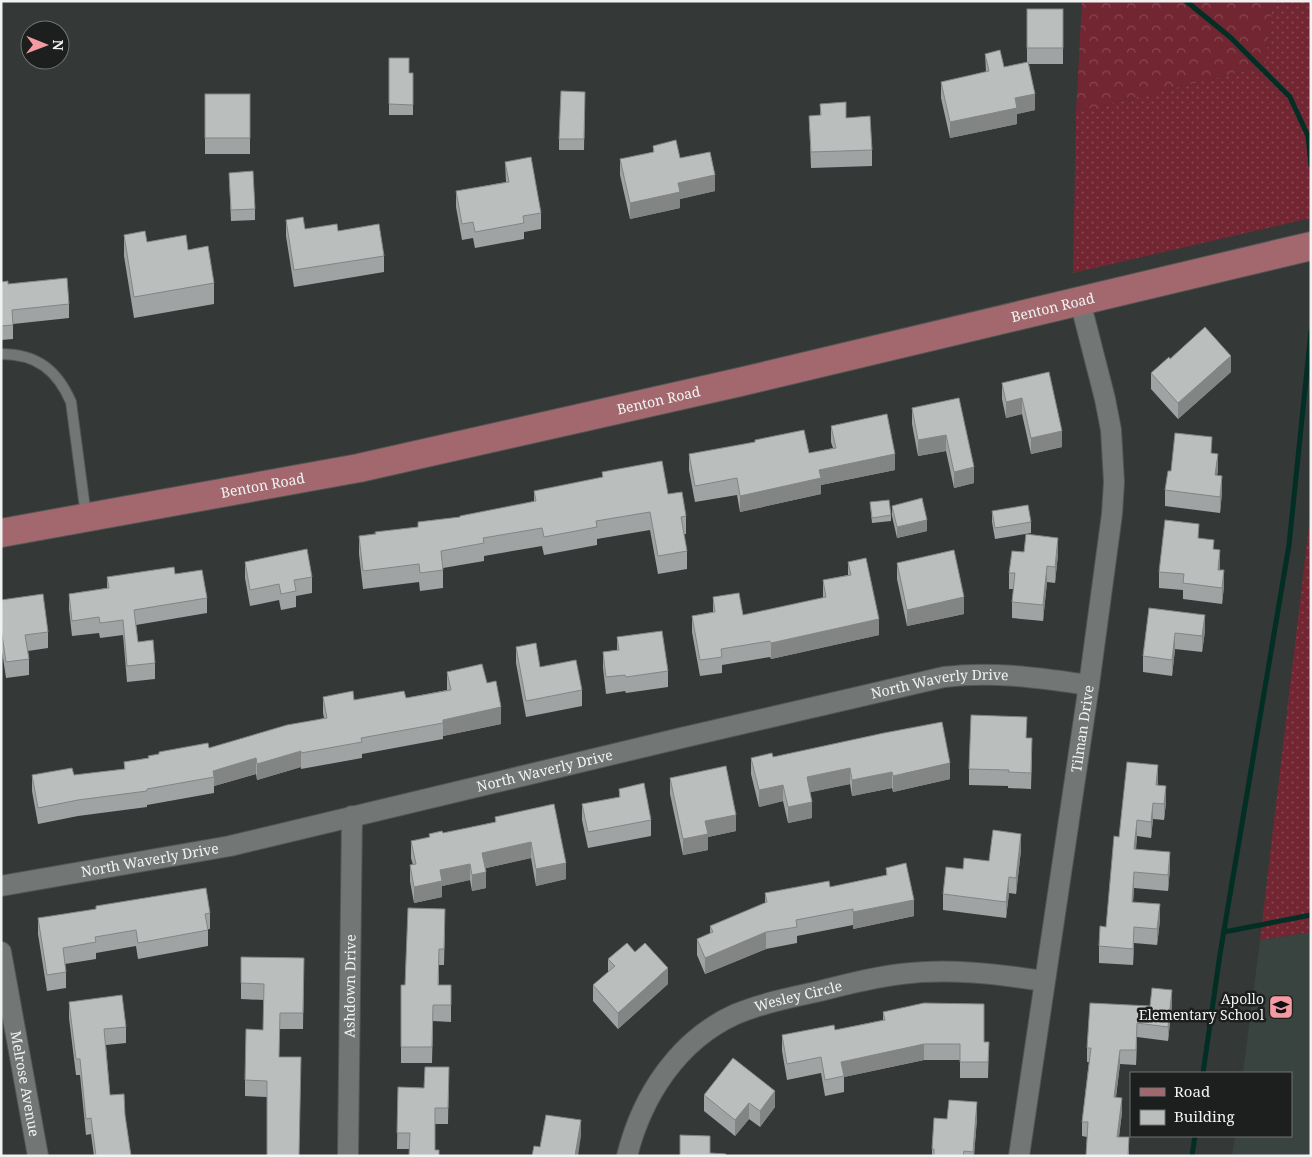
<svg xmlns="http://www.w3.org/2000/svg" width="1312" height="1157" font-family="'Noto Serif',serif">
  <defs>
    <pattern id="grass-dots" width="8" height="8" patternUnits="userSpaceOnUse" patternTransform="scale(1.25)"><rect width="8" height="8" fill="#722632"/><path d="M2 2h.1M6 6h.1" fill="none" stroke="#874650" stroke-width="1.8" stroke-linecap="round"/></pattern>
    <pattern id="forest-crowns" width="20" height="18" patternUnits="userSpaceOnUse" patternTransform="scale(1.25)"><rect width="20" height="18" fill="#722632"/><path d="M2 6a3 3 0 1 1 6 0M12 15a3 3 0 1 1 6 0" fill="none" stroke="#874650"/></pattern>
  </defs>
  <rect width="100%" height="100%" fill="#343837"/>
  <path fill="#394340" d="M1311,932V1156H1232L1235,1136H1291V1073H1243L1260,940Z"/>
  <g fill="url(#grass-dots)">
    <path d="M1273,1H1311V218L1073,273L1076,112L1265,66Z"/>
    <path d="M1311,509V932L1260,940Z"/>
  </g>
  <path fill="url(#forest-crowns)" d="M1082,1H1273L1265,66L1076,112Z"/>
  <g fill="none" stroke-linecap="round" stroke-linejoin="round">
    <g stroke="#022e24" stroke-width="5">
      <path d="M1186,1L1230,37L1290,97L1308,136L1311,166"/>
      <path d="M1224,932L1311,915"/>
      <path d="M1203,1073L1220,954L1289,545L1311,331"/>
      <path d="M1192,1156L1195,1136"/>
    </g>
    <defs>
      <path id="lane" d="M1,354C37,354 57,370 71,402L86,516"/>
      <g id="street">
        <path id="s1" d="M1,886L230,846L681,738L944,677C995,671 1039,678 1089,685"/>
        <path id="s2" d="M1,952L38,1156"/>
        <path id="s3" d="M348,1156L352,816"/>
        <path id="s4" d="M627,1156C642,1096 678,1040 736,1014C763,1003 792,997 820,991C847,984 874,977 901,974C949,968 997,974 1044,981"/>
        <path id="s5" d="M1019,1156L1089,685L1112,514L1114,482L1111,430L1105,399L1080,301"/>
      </g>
      <g id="primary">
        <path id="s6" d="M1,533L359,468L740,382L1311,246"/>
      </g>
    </defs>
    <use href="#lane" stroke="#535655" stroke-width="12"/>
    <use href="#street" stroke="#535655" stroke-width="22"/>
    <use href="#primary" stroke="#535655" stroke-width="30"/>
    <use href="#lane" stroke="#727674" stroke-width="10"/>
    <use href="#street" stroke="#727674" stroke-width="20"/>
    <use href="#primary" stroke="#a2686e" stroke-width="28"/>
  </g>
  <g fill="#a0a3a3">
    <path d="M1027,9H1063V64H1029L1035,110L1017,114V124L950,138L941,98V82L986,72L985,54L1004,67L1027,62Z"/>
    <path d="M389,58L409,73H413V115H389Z"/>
    <path d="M585,92L584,150H559V139Z"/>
    <rect x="205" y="94" width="45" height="60"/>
    <path d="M820,104L846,118L872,150V166L811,168L809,116L820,115Z"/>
    <path d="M653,146L680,158L715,191L680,199V208L630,219L620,175V159L653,152Z"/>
    <path d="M505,162L541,213V229L524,232V239L475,248L473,238L462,240L456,207V191L506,182Z"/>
    <path d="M229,173L255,209V220L231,221Z"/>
    <path d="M286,220L305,229L338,231L384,256V272L294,287L286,236Z"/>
    <path d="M124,235L147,242L214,283V304L134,318L124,256Z"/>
    <path d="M1,282L8,284L69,304V318L13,324V339L1,340Z"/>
    <path d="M1170,359L1231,372L1178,419L1151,389V373Z"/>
    <path d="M1049,372L1062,447L1031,454L1022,414L1006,418L1002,399V383Z"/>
    <path d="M959,398L974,483L954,488L946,451L918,456L912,424V408Z"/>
    <path d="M831,426L895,470L821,485V494L740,512L737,495L695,502L689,470V454L809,453L833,448L831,442Z"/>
    <path d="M1212,453L1218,470L1217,475L1222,492L1220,513L1165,506V490L1171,471Z"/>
    <path d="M602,472L668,494L686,516V534H684L687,551V569L658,574L650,530L597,539V545L544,555L542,546L484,556V561L443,568V588L420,591L419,582L363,589L359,554V536L418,527V522L460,517L534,502V491L602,478Z"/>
    <path d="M870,502L891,515V521L872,523Z"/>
    <path d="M892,506L927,531L897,538L892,516Z"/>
    <path d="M992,511L1031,522V533L995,539L992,522Z"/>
    <path d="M1199,538L1214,550L1220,566L1219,570L1224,586L1222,604L1183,599V590L1159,588V572Z"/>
    <path d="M1024,552L1058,554L1055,583L1047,582L1043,621L1012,618V602L1014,589H1009V573Z"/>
    <path d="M245,562L312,577V593L296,596V607L281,610L279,600L250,606L245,578Z"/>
    <path d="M848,562L879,635L771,659L770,657L722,665V673L700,676L692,632V616L713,612V597L743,615L823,598V580L848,575Z"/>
    <path d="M897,563L964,614L907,626L897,579Z"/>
    <path d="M175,574L207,598V613L136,625L138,642L155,663V679L127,682L123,635L100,638L99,633L72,636L69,609V594L107,588V577Z"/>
    <path d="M1,600L48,632V648L28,651L29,659V675L6,678L1,644Z"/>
    <path d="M1149,608L1205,631L1202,652L1175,649L1172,676L1143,672V656Z"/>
    <path d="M617,637L668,671V687L626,693L625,691L606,694L603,668V652L617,650Z"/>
    <path d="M516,647L540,667L582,690V706L526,717L516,663Z"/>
    <path d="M447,672L487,683L501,724L443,736V739L362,754V758L301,769V767L257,780L256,774L214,786V793L147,805V807L78,816L38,824L32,791V775H74L124,769V762L148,758L209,748L324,718L323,713V697L354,700L406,698L447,690Z"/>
    <path d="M1027,738L1032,754L1031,789L1008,788V786L969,785V769Z"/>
    <path d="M773,757L950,779L893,792L892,788L852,796L850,784L810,792L812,818L788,823L783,801L759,807L751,774V758Z"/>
    <path d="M670,778L736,831L708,837V850L683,855L670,794Z"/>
    <path d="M1158,781V785L1166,802L1164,820L1153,819L1151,838L1137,836L1136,850L1170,868L1168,891L1134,888L1133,902L1160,920L1157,945L1134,943L1133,965L1099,963V946L1106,927L1119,837Z"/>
    <path d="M619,789L651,820V836L588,848L582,820V804L619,797Z"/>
    <path d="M554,804L566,879L536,886L531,858L486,868V888L472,891L470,880L442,886V897L414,903L410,881V865H413L411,858V841L429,838V834L443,833L495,822V817Z"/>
    <path d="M1021,850L1016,894L1009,893L1006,918L943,910V894L963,869L989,861Z"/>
    <path d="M886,868L914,916L853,929V925L797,936V943L766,949L705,974L697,955V939L710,934V926L765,903V893L830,887L886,875Z"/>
    <path d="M210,913V929H208V946L138,959L136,946L96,953V959L65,964L66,972V988L47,991L38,934V918Z"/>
    <path d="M445,925L444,965H439V985H451V1022L433,1021L432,1063H401V985H405Z"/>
    <path d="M635,952L668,984L618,1029L593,1001V985L608,972V959Z"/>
    <path d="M241,957L304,958L303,1029H280L267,1097L245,1096V1080L263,1030L264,1000L241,999Z"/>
    <path d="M69,1002L126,1027V1043L106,1045L110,1095L125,1115L131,1156H94L91,1134L86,1135L80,1075H76L69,1018Z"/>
    <path d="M1172,1004L1168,1041L1137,1037L1136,1065L1120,1064L1116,1097L1122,1112L1119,1137H1129V1156H1086L1087,1137L1082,1136V1122L1089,1062H1087V1048Z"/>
    <path d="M883,1012L984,1042H989L988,1078H960V1060H924L844,1077V1092L825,1096L821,1073L787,1080L782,1051V1035L835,1030L883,1020Z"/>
    <path d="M449,1067L448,1124H435L409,1149H397L398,1087L424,1088Z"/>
    <path d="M704,1095L775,1107L760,1127L749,1119L735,1136L704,1111Z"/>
    <path d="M977,1118L974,1156H932V1149Z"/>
  </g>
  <g fill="#828584">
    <path d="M1035,94V110L1017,114V124L950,138V122L1015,98Z"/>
    <path d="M715,175V191L680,199V208L630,219V203L678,183Z"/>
    <path d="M1231,356V372L1178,419V403Z"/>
    <path d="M1022,398V414L1006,418V402Z"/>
    <path d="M1062,431V447L1031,454V438Z"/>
    <path d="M946,435V451L918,456V440Z"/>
    <path d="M895,454V470L821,485V494L740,512V496L819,470Z"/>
    <path d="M1218,454V470L1215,491V475Z"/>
    <path d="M974,467V483L954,488V472Z"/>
    <path d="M1222,476V492L1220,513V497Z"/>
    <path d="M927,520V531L897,538V527Z"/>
    <path d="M1058,538V554L1055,583V567Z"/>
    <path d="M1220,550V566L1218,586V570Z"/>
    <path d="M1047,566V582L1043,621V605Z"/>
    <path d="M1224,570V586L1222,604V588Z"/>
    <path d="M964,597V614L907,626V610Z"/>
    <path d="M1205,615V631L1202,652V636Z"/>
    <path d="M879,619V635L771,659V643Z"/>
    <path d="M1175,633V649L1172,676V660Z"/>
    <path d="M501,707V724L443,736V720Z"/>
    <path d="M301,751V767L257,780V764Z"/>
    <path d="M256,758V774L214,786V777L213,771Z"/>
    <path d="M950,763V779L893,792V776Z"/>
    <path d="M1158,765V781L1156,801V785Z"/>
    <path d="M850,768V784L807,793V777Z"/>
    <path d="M892,772V788L852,796V780Z"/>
    <path d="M783,785V801L759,807V790Z"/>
    <path d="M1166,786V802L1164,820V804Z"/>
    <path d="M812,802V818L788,823V807Z"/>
    <path d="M1153,803V819L1151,838V822Z"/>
    <path d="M736,815V831L708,837V850L683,855V839L705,821Z"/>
    <path d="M1137,820V836L1134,865V849Z"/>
    <path d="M1021,834V850L1016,894V878Z"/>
    <path d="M531,842V858L482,869V853Z"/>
    <path d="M1170,852V868L1168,891V875Z"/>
    <path d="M566,863V879L536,886V869Z"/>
    <path d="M470,864V880L442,886V897L414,903V887L440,870Z"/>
    <path d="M486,872V888L472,891V875Z"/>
    <path d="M1134,872V888L1132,918V902Z"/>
    <path d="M1009,877V893L1006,918V902Z"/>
    <path d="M914,900V916L853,929V912Z"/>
    <path d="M1160,904V920L1157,945V929Z"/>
    <path d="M1134,927V943L1133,965V949Z"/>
    <path d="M766,932V949L705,974V958Z"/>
    <path d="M668,968V984L618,1029V1013Z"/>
    <path d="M1172,990V1004L1168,1041V1027Z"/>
    <path d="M1137,1023V1037L1136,1065V1050Z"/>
    <path d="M924,1044V1060L844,1077L841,1062Z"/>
    <path d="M1120,1050V1064L1114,1111V1097Z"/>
    <path d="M775,1091V1107L760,1127V1111Z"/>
    <path d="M1122,1098V1112L1117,1151V1137Z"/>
    <path d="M977,1102V1118L974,1156H973Z"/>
    <path d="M749,1103V1119L735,1136V1120Z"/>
    <path d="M581,1120V1136L578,1156H575Z"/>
  </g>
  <g fill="#babebd" stroke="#828584">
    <rect x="1027" y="9" width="36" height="39"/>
    <path d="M1000,50L1004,67L1028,62L1035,94L1015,98L1017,108L950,122L941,82L989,71L985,54Z"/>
    <path d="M389,58H409V73H413V105L389,104Z"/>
    <path d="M561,91L585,92L584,139H559Z"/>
    <rect x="205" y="94" width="45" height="44"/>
    <path d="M846,102V118L870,116L872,150L811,152L809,116L821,115L820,104Z"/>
    <path d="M676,140L680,158L710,152L715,175L678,183L680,192L630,203L620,159L654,152L653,146Z"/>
    <path d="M531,157L541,213L523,216L524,223L475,232L473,222L462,224L456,191L509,182L505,162Z"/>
    <path d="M253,171L255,209L231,210L229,173Z"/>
    <path d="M303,217L305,229L337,224L338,231L379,224L384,256L294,270L286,220Z"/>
    <path d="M145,231L147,242L186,235L188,250L208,246L214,283L134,297L124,235Z"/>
    <path d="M67,278L69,304L12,310L13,325L1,326V282L8,281V284Z"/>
    <path d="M1205,327L1231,356L1178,403L1151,373L1169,357L1170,359Z"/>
    <path d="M1049,372L1062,431L1031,438L1022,398L1006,402L1002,383Z"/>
    <path d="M959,398L974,467L954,472L946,435L918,440L912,408Z"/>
    <path d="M887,414L895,454L819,470L821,478L740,496L737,478L695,486L689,454L755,442V440L804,430L809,453L836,448L831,426Z"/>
    <path d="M1175,433L1212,437L1211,453L1218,454L1215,475L1222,476L1220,497L1165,490L1168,471H1171Z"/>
    <path d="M662,461L668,494L682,492L686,516L681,517L687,551L658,556L650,512L596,521L597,527L544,537L542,528L483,538L484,543L441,551L443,570L420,573L419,564L363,571L359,536L376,534L375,532L418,527V522L460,517V516L536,501L534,491L603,477L602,472Z"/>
    <path d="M922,498L927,520L897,527L892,506Z"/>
    <path d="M889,500L891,515L872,518L870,502Z"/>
    <path d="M1028,505L1031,522L995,528L992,511Z"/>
    <path d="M1165,520L1199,524L1198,538L1214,540L1213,549L1220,550L1218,570H1224L1222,588L1183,583L1184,574L1159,572Z"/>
    <path d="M1026,534L1058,538L1055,567L1047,566L1043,605L1012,602L1015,573H1009L1012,551L1024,552Z"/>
    <path d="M307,549L312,577L294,580L296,591L281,594L279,584L250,590L245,562Z"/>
    <path d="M954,550L964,597L907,610L897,563Z"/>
    <path d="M866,558L879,619L771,643L770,641L721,649L722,657L700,660L692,616L715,612L713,597L739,593L743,615L826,597L823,580L851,575L848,562Z"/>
    <path d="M174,567L175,574L202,570L207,598L134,610L138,642L153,640L155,663L127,666L123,620L100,623L99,617L72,621L69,594L109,588L107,577Z"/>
    <path d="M43,594L48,632L25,635L29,659L6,662L1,628V600Z"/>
    <path d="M1149,608L1205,615L1202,636L1175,633L1172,660L1143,656Z"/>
    <path d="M662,631L668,671L626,677L625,675L606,677L603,652L619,650L617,637Z"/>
    <path d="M536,643L540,667L576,660L582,690L526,701L516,647Z"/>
    <path d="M482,664L487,683L496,681L501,707L443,720V723L361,738L362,742L301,753V751L257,764L256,758L213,771L214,777L147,789V791L78,800L38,808L32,775L72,768L74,775L125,769L124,762L149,758L148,756L159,754V752L208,743L209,748L287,725L327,718L323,697L353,691L354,700L404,691L406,698L451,690L447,672Z"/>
    <path d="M971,715L1027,717L1026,738H1032L1031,773L1008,772L1009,770L969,769Z"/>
    <path d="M942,722L950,763L893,776L892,772L852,780L850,768L807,777L812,802L788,807L783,785L759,790L751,758L772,753L773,757L884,733Z"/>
    <path d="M1127,762L1158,765L1156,785L1166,786L1164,804L1153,803L1151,822L1137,820L1134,849L1170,852L1168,875L1134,872L1132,902L1160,904L1157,929L1134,927L1133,949L1099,946L1100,926L1106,927L1114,836L1119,837Z"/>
    <path d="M726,766L736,815L705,821L708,834L683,839L670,778Z"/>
    <path d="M644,783L651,820L588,832L582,804L620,797L619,789Z"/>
    <path d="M554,804L566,863L536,869L531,842L482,853L486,872L472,875L470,864L440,870L442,881L414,887L410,865L416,864L411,841L430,837L429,834L442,831L443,833L496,822L495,817Z"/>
    <path d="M993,830L1021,834L1016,878L1009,877L1006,902L943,894L946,867L963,869L964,858L989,861Z"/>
    <path d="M906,863L914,900L853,912V909L796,920L797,927L766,932L705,958L697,939L713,932L710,926L767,902L765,893L829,881L830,887L887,875L886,868Z"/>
    <path d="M206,888L210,913L205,914L208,930L138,943L136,930L95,937L96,942L63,948L66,972L47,975L38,918L96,909V906Z"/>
    <path d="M408,908L445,909L444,949H439L438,985H451V1005H433L432,1047H401V985H405Z"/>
    <path d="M627,943L635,952L645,943L668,968L618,1013L593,985L615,966L608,959Z"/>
    <path d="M241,957L304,958L303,1013H280L279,1057H301L299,1156H267V1081L245,1080L246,1029L263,1030L264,984L241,983Z"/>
    <path d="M1152,988L1172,990L1168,1027L1137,1023L1136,1050H1120L1114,1097L1122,1098L1117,1137H1129L1128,1156H1086L1088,1122H1082L1091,1048H1087L1090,1003L1150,1006Z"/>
    <path d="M122,995L126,1027L104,1029L110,1095L124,1094L125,1115L131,1156H96L91,1118L86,1119L80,1059H76L69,1002Z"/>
    <path d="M924,1003L984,1004V1042H989L988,1062H960V1044H924L841,1062L844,1076L825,1080L821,1057L787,1064L782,1035L834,1025L835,1030L885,1020L883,1012Z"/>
    <path d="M733,1058L775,1091L760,1111L749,1103L735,1120L704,1095Z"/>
    <path d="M425,1067H449L448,1108H435V1150H439V1156H409L410,1133H397L398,1087L424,1088Z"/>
    <path d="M949,1100L977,1102L973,1152L964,1151L963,1156H934V1149H932L934,1118L947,1119Z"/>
    <path d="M546,1115L581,1120L575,1156H532L534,1146L540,1147Z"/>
    <path d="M680,1135L710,1136V1153L726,1154V1156H680Z"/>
  </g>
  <defs>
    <symbol id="school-square" viewBox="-11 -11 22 22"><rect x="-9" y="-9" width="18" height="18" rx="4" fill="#f49aa2" stroke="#1d1f1e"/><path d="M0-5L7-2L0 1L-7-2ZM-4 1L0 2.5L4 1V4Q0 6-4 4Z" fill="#111"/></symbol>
  </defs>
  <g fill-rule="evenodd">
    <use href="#school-square" x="1267" y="993" width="28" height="28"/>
  </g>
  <g text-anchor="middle" stroke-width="5" stroke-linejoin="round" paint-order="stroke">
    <g font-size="14" fill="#f1f3f2" stroke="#1d1f1e">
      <text dy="5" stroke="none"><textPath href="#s6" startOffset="1076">Benton Road</textPath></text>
      <text dy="5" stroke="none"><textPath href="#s6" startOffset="671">Benton Road</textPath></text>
      <text dy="5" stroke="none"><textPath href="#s6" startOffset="266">Benton Road</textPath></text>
      <text dy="5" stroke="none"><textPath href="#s1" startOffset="961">North Waverly Drive</textPath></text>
      <text dy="5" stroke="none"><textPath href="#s5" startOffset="432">Tilman Drive</textPath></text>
      <text dy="5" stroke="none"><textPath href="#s1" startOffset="556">North Waverly Drive</textPath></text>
      <text dy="5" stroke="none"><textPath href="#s1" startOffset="151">North Waverly Drive</textPath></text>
      <text dy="5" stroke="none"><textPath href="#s3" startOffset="170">Ashdown Drive</textPath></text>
      <text dy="5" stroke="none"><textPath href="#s4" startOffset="250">Wesley Circle</textPath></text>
      <text dy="5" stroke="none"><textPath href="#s2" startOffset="134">Melrose Avenue</textPath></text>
    </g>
    <g font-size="14" fill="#f1f3f2" stroke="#1d1f1e" text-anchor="end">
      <text x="1264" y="1004">Apollo<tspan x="1264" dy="16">Elementary School</tspan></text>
    </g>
  </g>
  <rect width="1312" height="1157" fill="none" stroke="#f1f3f2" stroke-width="5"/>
  <rect x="1130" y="1072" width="162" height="65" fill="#1d1f1e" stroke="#727473"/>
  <rect x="1140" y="1088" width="25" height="8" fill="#a2686e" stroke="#727473"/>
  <text x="1174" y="1097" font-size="15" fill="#f1f3f2">Road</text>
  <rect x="1140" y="1110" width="25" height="15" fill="#babebd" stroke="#727473"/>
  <text x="1174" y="1122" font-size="15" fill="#f1f3f2">Building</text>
  <g transform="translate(45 45) rotate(91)"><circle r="24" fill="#1d1f1e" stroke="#727473"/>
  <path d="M0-4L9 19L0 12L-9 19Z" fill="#f49aa2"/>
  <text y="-8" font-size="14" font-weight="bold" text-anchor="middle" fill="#f1f3f2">N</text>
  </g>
</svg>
